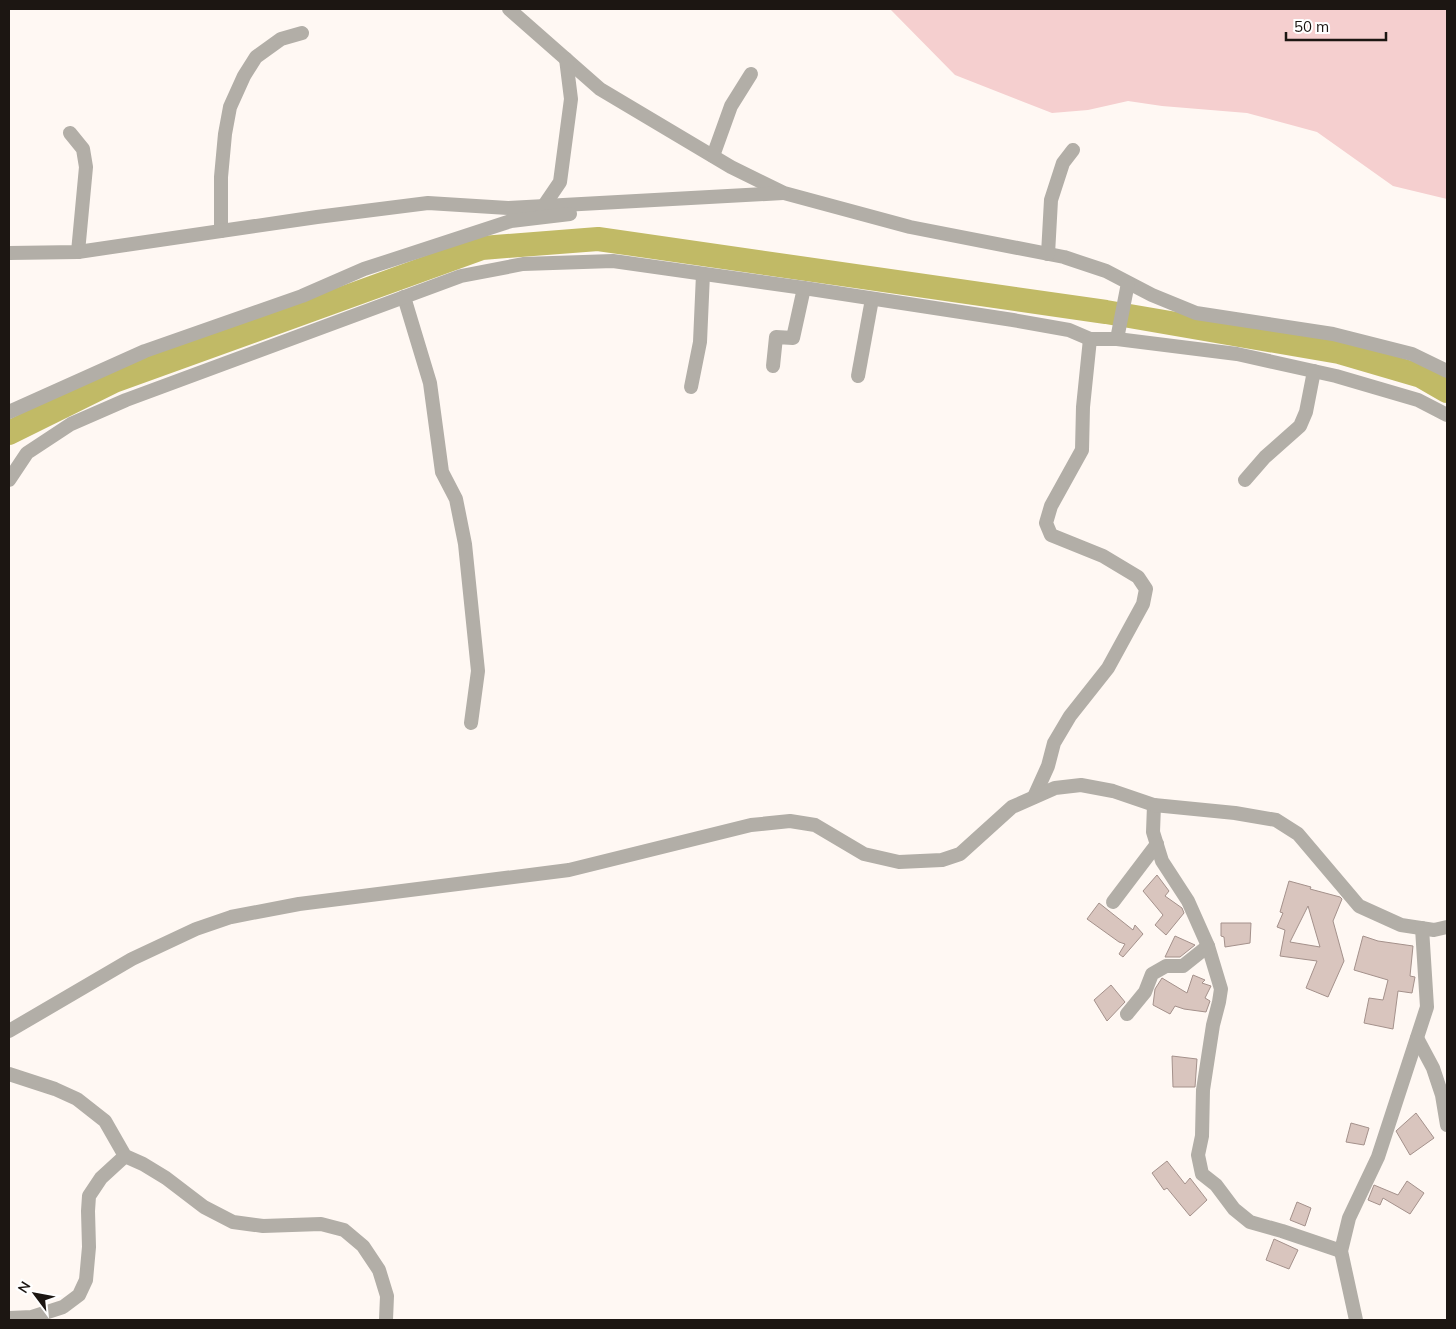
<svg xmlns="http://www.w3.org/2000/svg" width="1456" height="1329" font-family="Mulish,sans-serif">
  <rect width="100%" height="100%" fill="#fff8f3"/>
  <path fill="#f5cfcf" d="M890,9H1447V199L1393,186L1317,132L1247,113L1162,106L1128,101L1088,110L1052,113L955,75Z"/>
  <g fill="none" stroke-linecap="round" stroke-linejoin="round">
    <path stroke="#c1ba66" stroke-width="24" d="M9,433L114,381L482,248L598,239L1106,312L1339,352L1421,376L1447,391"/>
  </g>
  <g fill="#d9c5be" stroke="#a4918b" fill-rule="evenodd">
    <path d="M1157,875L1169,891L1165,896L1182,908L1184,913L1166,935L1155,925L1163,915L1143,891Z"/>
    <path d="M1289,881L1311,887L1310,889L1340,897L1342,899L1333,921L1344,961L1328,997L1306,988L1317,961L1280,956L1285,930L1277,927L1283,913L1280,912ZM1308,906L1320,947L1290,942Z"/>
    <path d="M1099,903L1133,930L1135,925L1143,934L1123,957L1119,954L1125,944L1119,942L1087,919Z"/>
    <path d="M1221,923H1251L1250,943L1225,947L1224,937L1221,936Z"/>
    <path d="M1175,936L1195,945L1180,957H1165Z"/>
    <path d="M1363,936L1378,941L1413,946L1410,976L1415,977L1412,993L1398,991L1393,1029L1364,1023L1369,998L1383,1000L1388,980L1354,970Z"/>
    <path d="M1193,975L1205,980L1202,983L1211,986L1205,998L1210,1001L1206,1012L1184,1009L1175,1006L1170,1014L1153,1005L1155,989L1162,978L1187,993Z"/>
    <path d="M1111,985L1125,1002L1107,1021L1094,1000Z"/>
    <path d="M1172,1056L1197,1059L1195,1087H1173Z"/>
    <path d="M1416,1113L1434,1138L1410,1155L1396,1131Z"/>
    <path d="M1351,1123L1369,1128L1364,1145L1346,1142Z"/>
    <path d="M1167,1161L1185,1184L1190,1178L1207,1200L1190,1216L1167,1188L1164,1190L1152,1173Z"/>
    <path d="M1407,1181L1424,1193L1410,1214L1383,1198L1380,1205L1368,1200L1374,1185L1398,1195Z"/>
    <path d="M1297,1202L1311,1208L1305,1226L1290,1220Z"/>
    <path d="M1274,1239L1298,1250L1289,1269L1266,1260Z"/>
  </g>
  <g fill="none" stroke-linecap="round" stroke-linejoin="round">
    <g stroke="#b2aea7" stroke-width="14">
      <path d="M509,9L600,89L731,167L784,193L910,227L1064,257L1106,271L1152,295L1196,313L1333,334L1412,354L1447,371"/>
      <path d="M70,133L83,149L86,167L78,252"/>
      <path d="M713,156L731,106L751,74"/>
      <path d="M543,207L560,182L571,99L566,59"/>
      <path d="M221,231V177L225,134L230,107L244,76L256,57L281,39L302,33"/>
      <path d="M9,253L78,252L317,217L428,203L508,208L783,193"/>
      <path d="M1048,254L1051,200L1063,163L1073,150"/>
      <path d="M404,297L430,383L442,472L456,499L465,544L478,671L471,723"/>
      <path d="M1117,339L1128,283"/>
      <path d="M773,366L776,337L793,338L804,288"/>
      <path d="M858,376L872,299"/>
      <path d="M691,387L700,342L703,274"/>
      <path d="M9,412L145,351L302,296L364,269L511,221L570,214"/>
      <path d="M9,480L27,453L71,424L126,400L461,276L523,264L613,261L804,288L1013,320L1069,330L1090,339H1117L1237,354L1336,376L1418,400L1447,415"/>
      <path d="M1245,480L1265,457L1300,426L1306,412L1314,371"/>
      <path d="M1034,797L1048,766L1054,743L1070,716L1108,668L1143,604L1146,589L1138,577L1103,556L1051,535L1046,523L1051,506L1082,450L1083,407L1090,339"/>
      <path d="M1154,805L1153,832L1162,861L1188,901L1208,946L1221,989L1219,1002L1213,1025L1203,1090L1202,1136L1198,1155L1202,1174L1216,1185L1234,1209L1250,1222L1282,1231L1341,1251"/>
      <path d="M1113,902L1157,844"/>
      <path d="M1127,1014L1145,992L1152,974L1166,966H1183L1208,946"/>
      <path d="M9,1031L132,959L196,929L231,917L299,904L569,870L751,825L790,821L815,825L864,854L899,862L942,860L960,854L1012,807L1055,788L1081,785L1113,791L1154,805L1235,813L1276,820L1298,834L1359,906L1401,925L1434,930L1447,927"/>
      <path d="M1417,1038L1433,1068L1442,1095L1447,1125"/>
      <path d="M9,1074L55,1089L77,1099L105,1121L125,1156L143,1164L166,1178L204,1207L233,1222L263,1226L321,1224L344,1230L363,1246L379,1270L387,1296L386,1320"/>
      <path d="M9,1318L32,1317L63,1307L79,1295L86,1280L89,1247L88,1211L89,1196L101,1178L125,1156"/>
      <path d="M1356,1320L1341,1251L1349,1218L1378,1157L1427,1007L1422,928"/>
    </g>
  </g>
  <rect width="1456" height="1329" fill="none" stroke="#1c1612" stroke-width="20"/>
  <g transform="translate(35 1294) rotate(302)" stroke="#ffffff" stroke-width="4" paint-order="stroke">
  <path d="M0-4L9 19L0 12L-9 19Z" fill="#1c1612"/>
  <text y="-8" font-size="14" font-weight="bold" text-anchor="middle" fill="#1c1612">N</text>
  </g>
  <path d="M1286 32v8h100v-8" fill="none" stroke="#1c1612" stroke-width="2.5"/>
  <text x="1294" y="32" font-size="15" fill="#1c1612" stroke="#ffffff" stroke-width="4" paint-order="stroke">50 m</text>
</svg>
